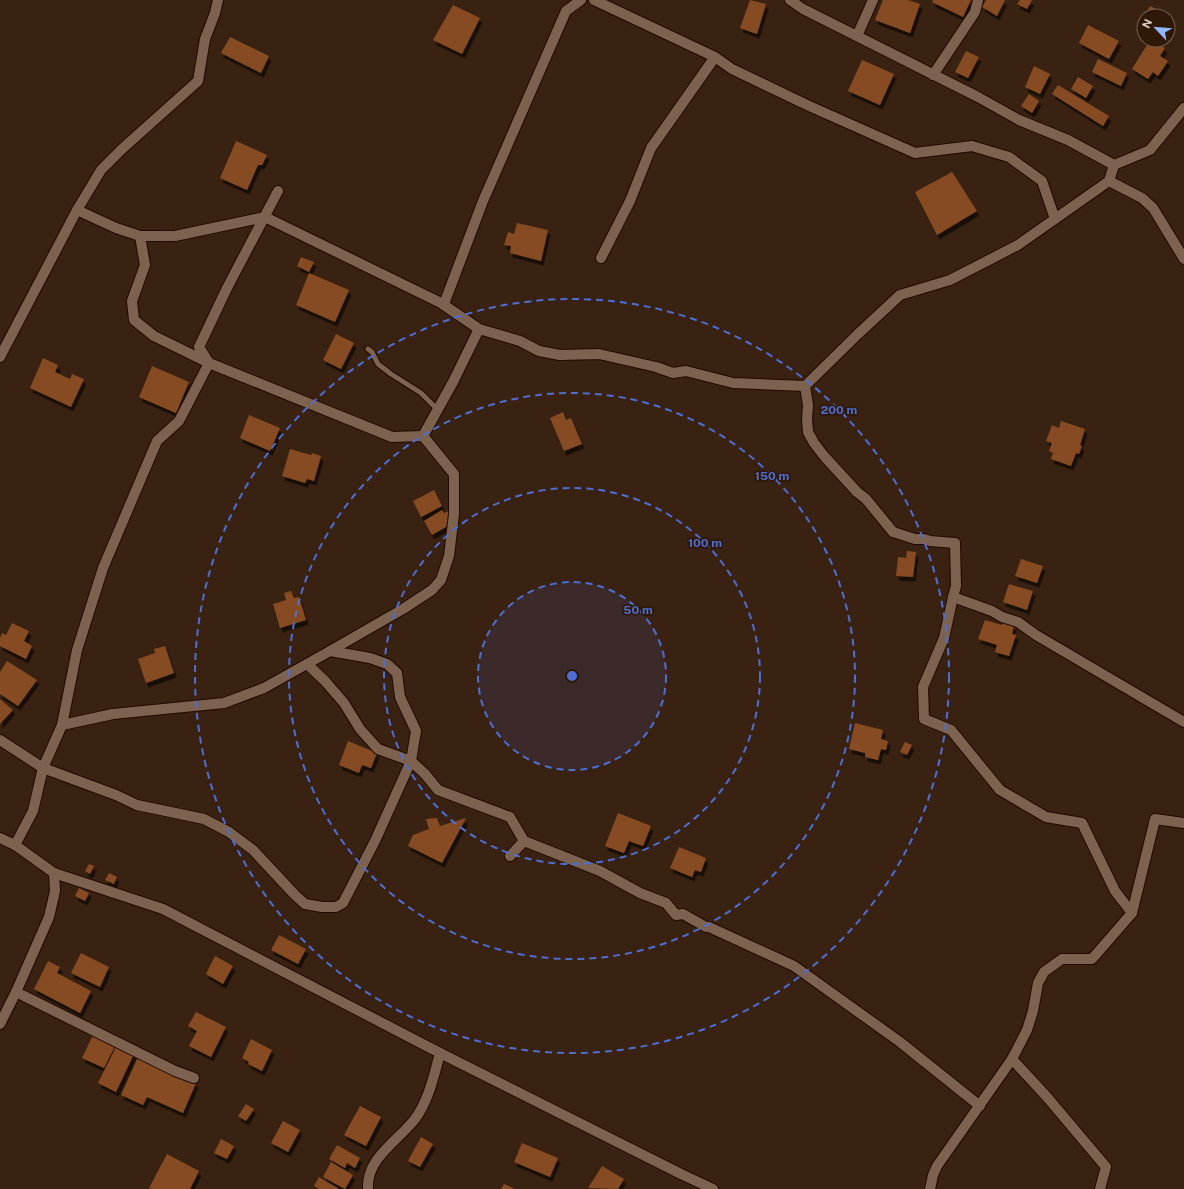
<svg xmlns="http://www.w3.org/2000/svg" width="1184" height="1189" font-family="'Public Sans',sans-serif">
  <defs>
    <filter id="shadow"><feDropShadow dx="2.5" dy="4.5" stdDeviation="0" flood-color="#0009"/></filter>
  </defs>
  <rect width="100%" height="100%" fill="#392212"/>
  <g fill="#864b20" filter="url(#shadow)">
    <path d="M750,0L766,4L757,34L740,28Z"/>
    <path d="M883,0H908L920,4L910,33L875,20Z"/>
    <path d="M933,0H971L963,17L932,2Z"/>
    <path d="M986,0H1005L997,16L982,7Z"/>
    <path d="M1020,0H1032L1027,9L1017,4Z"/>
    <path d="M453,5L480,18L462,54L433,40Z"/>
    <path d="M1150,6L1164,13L1162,16H1145Z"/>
    <path d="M1144,17V34L1137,30Z"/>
    <path d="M1088,25L1119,41L1109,59L1079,43Z"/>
    <path d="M230,37L269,56L261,73L221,53Z"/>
    <path d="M1150,40H1152L1165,48L1160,56L1168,61L1158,76L1153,72L1148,79L1132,69Z"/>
    <path d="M966,51L979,57L968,78L955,72Z"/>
    <path d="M1098,59L1127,73L1121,86L1092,72Z"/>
    <path d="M862,60L894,74L880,105L848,91Z"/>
    <path d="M1034,66L1050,74L1040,94L1025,87Z"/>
    <path d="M1078,77L1093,86L1086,98L1071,89Z"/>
    <path d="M1058,85L1109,116L1103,126L1052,94Z"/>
    <path d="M1029,94L1039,101L1032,113L1021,106Z"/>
    <path d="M236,141L267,155L262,165H258L247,190L220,178Z"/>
    <path d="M952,172L977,211L937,235L915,192Z"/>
    <path d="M517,223L548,230L541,261L510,253L511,246L504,245L508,232L514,234Z"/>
    <path d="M301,257L314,262L309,272L297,266Z"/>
    <path d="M309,273L349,290L335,322L296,305Z"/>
    <path d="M336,334L354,343L341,369L323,360Z"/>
    <path d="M43,358L58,365L55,372L70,379L72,374L84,379L71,407L30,388Z"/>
    <path d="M152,366L189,382L176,413L139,397Z"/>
    <path d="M563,412L566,420L571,418L582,444L564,451L550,418Z"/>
    <path d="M249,415L280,428L270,451L240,438Z"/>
    <path d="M1061,421L1085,429L1080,445L1082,446L1079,454L1076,453L1071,466L1051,459L1053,453L1049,451L1052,443L1046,441L1052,425L1059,428Z"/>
    <path d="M290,449L311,455L312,453L321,456L314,481L307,479L305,483L282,476Z"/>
    <path d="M434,490L442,506L421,517L413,501Z"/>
    <path d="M442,510L444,513L449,511L452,517L451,524L432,535L424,521Z"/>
    <path d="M907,551L916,552L913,577L896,576L898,557L906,558Z"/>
    <path d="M1021,559L1043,566L1037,583L1015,576Z"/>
    <path d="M1009,584L1033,591L1027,610L1003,602Z"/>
    <path d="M291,591L294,598L299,597L306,620L280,628L273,604L286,600L284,593Z"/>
    <path d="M985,620L1002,625L1003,622L1014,626L1012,634L1016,635L1009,656L995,652L997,645L978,639Z"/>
    <path d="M12,623L29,631L24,641L32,646L26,659L0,646V638L2,633L6,635Z"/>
    <path d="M165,646L174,673L146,683L138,659L155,653L154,649Z"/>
    <path d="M7,661L37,680L18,706L0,694V672Z"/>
    <path d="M0,699L13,710L0,724Z"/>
    <path d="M855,723L883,730L881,739L888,741L886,750L881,749L878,760L865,757V753L849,749Z"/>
    <path d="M348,741L377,753L371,768L362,765L359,773L339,765Z"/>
    <path d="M905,742L912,745L907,755L900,752Z"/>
    <path d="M618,813L651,826L643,846L629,841L624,853L605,846Z"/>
    <path d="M437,818L440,826L466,818L442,863L408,846L413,835L429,829L426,819Z"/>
    <path d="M679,847L706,858L701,872L695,870L692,877L670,868Z"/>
    <path d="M89,864L94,866L90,874L85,871Z"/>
    <path d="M109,873L117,877L114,884L105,880Z"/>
    <path d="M79,888L89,893L85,901L75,896Z"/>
    <path d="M279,935L306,949L298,964L271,950Z"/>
    <path d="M81,953L109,967L100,987L71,973Z"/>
    <path d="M215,956L233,966L223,984L206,974Z"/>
    <path d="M48,961L60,967L57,973L91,991L80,1013L34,989Z"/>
    <path d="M196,1012L226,1027L211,1057L189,1046L197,1031L188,1026Z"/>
    <path d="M93,1035L115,1046L104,1068L82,1058Z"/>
    <path d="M251,1039L272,1050L262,1071L248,1064L249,1062L242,1058Z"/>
    <path d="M117,1045L134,1054L116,1092L98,1083Z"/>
    <path d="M138,1057L196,1083L183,1113L147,1097L143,1105L121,1095Z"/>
    <path d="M246,1104L254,1109L246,1121L238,1116Z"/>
    <path d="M360,1106L381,1117L366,1146L344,1135Z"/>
    <path d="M283,1121L300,1130L288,1152L271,1143Z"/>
    <path d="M421,1137L433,1144L420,1167L408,1161Z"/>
    <path d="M221,1139L234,1146L227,1159L214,1153Z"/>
    <path d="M522,1143L558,1158L550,1177L514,1162Z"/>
    <path d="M337,1145L360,1158L355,1168L347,1163L345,1168L329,1159Z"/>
    <path d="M167,1154L199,1171L190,1189H152L149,1188Z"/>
    <path d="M331,1162L353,1175L345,1189L323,1177Z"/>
    <path d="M602,1166L624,1179L618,1189L588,1188Z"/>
    <path d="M319,1177L339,1189H319L314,1186Z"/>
    <path d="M504,1184L515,1189H501Z"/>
  </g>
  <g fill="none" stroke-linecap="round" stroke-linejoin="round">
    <defs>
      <path id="service" d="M368,349L372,352L378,364L391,374L421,393L438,410"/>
      <g id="minor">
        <path d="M594,0L715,57L732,69L807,105L915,153L972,146L1009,157L1042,181L1055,219"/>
        <path d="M790,0L803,9L978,97L1019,120L1068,140L1114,165L1109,181L1018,245L950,280L900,295L858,334L805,386L808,405L807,419L808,432L814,443L824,456L857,492L866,499L893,532L915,539H924L930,541L955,543L956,586L953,597L992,611L1002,617L1018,622L1036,635L1184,722"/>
        <path d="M857,36L873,0"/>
        <path d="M933,75L975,12L978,0"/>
        <path d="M1114,165L1150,150L1184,108"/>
        <path d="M1109,181L1142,198L1153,208L1184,259"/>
        <path d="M77,210L116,228L140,236H175L265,217L441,303L479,329L520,341L539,351L560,355L599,354L656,367L673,373L686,371L733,383L805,386"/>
        <path d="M140,236L145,265L132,301L134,320L154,336L209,363L392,437L423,436"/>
        <path d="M601,258L630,201L651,148L715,57"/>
        <path d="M444,304L483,201L566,11L581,0"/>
        <path d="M0,357L77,210L101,170L122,149L198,81L205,39L215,13L218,0"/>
        <path d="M953,597L944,638L923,687L924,719L951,730L1000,790L1046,817L1082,823L1115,891L1132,913"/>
        <path d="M307,664L325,681L344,703L360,729L378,749L411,761L425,774L438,790L510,817L524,841L600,871L640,893L666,903L676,915L683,914L706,927H709L794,966L900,1042L980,1106"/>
        <path d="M62,725L113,714L224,703L264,688L330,651L403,609L432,590L441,580L449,556L454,514V474L423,436L453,382L479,329"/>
        <path d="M0,740L43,768L116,795L137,805L204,819L229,832L253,850L295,895L305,904L322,907H336L343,903L375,841L411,761L416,731L400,697L397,673L387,664L370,658L330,651"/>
        <path d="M0,838L15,845L54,873L55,891L49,917L16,992L0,1024"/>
        <path d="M15,845L33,811L43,768L62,725L77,650L103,568L157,441L179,421L209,363L199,347L227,288L278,191"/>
        <path d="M510,856L524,841"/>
        <path d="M54,873L163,909L440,1053L681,1174L713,1189"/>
        <path d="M16,992L175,1071L194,1078"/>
        <path d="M1012,1059L1047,1097L1106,1167L1100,1189"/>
        <path d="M368,1189C366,1158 398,1141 415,1119C429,1100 434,1075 440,1053"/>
        <path d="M930,1189L933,1175L937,1166L1012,1059L1027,1030L1033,1011L1038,983L1044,972L1062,959H1092L1132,913L1155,819L1184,823"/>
      </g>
    </defs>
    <use href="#service" stroke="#200a00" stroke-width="7"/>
    <use href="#minor" stroke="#200a00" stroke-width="12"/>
    <use href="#service" stroke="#7e6250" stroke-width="5"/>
    <use href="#minor" stroke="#7e6250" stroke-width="10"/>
  </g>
  <circle cx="572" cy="676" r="94" fill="#4e6ed4" fill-opacity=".12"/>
  <g fill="none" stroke="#4e6ed4" stroke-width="2" stroke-dasharray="7 5">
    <circle cx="572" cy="676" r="94"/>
    <circle cx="572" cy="676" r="188"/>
    <circle cx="572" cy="676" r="283"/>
    <circle cx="572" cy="676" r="377"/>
  </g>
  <circle cx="572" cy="676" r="6" fill="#4e6ed4" stroke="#2f1808" stroke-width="2"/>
  <g font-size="12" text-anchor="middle" font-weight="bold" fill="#4e6ed4" stroke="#2f1808" stroke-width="3.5" stroke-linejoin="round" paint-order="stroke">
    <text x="839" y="414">200 m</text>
    <text x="772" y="480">150 m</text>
    <text x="705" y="547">100 m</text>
    <text x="638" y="614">50 m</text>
  </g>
  <g transform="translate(1156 28) rotate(296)"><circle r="19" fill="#2f1808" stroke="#766254"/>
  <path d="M0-3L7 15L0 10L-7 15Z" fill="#94b7fd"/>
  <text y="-6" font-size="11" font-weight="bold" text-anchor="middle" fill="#e0d0c6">N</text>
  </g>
</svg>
